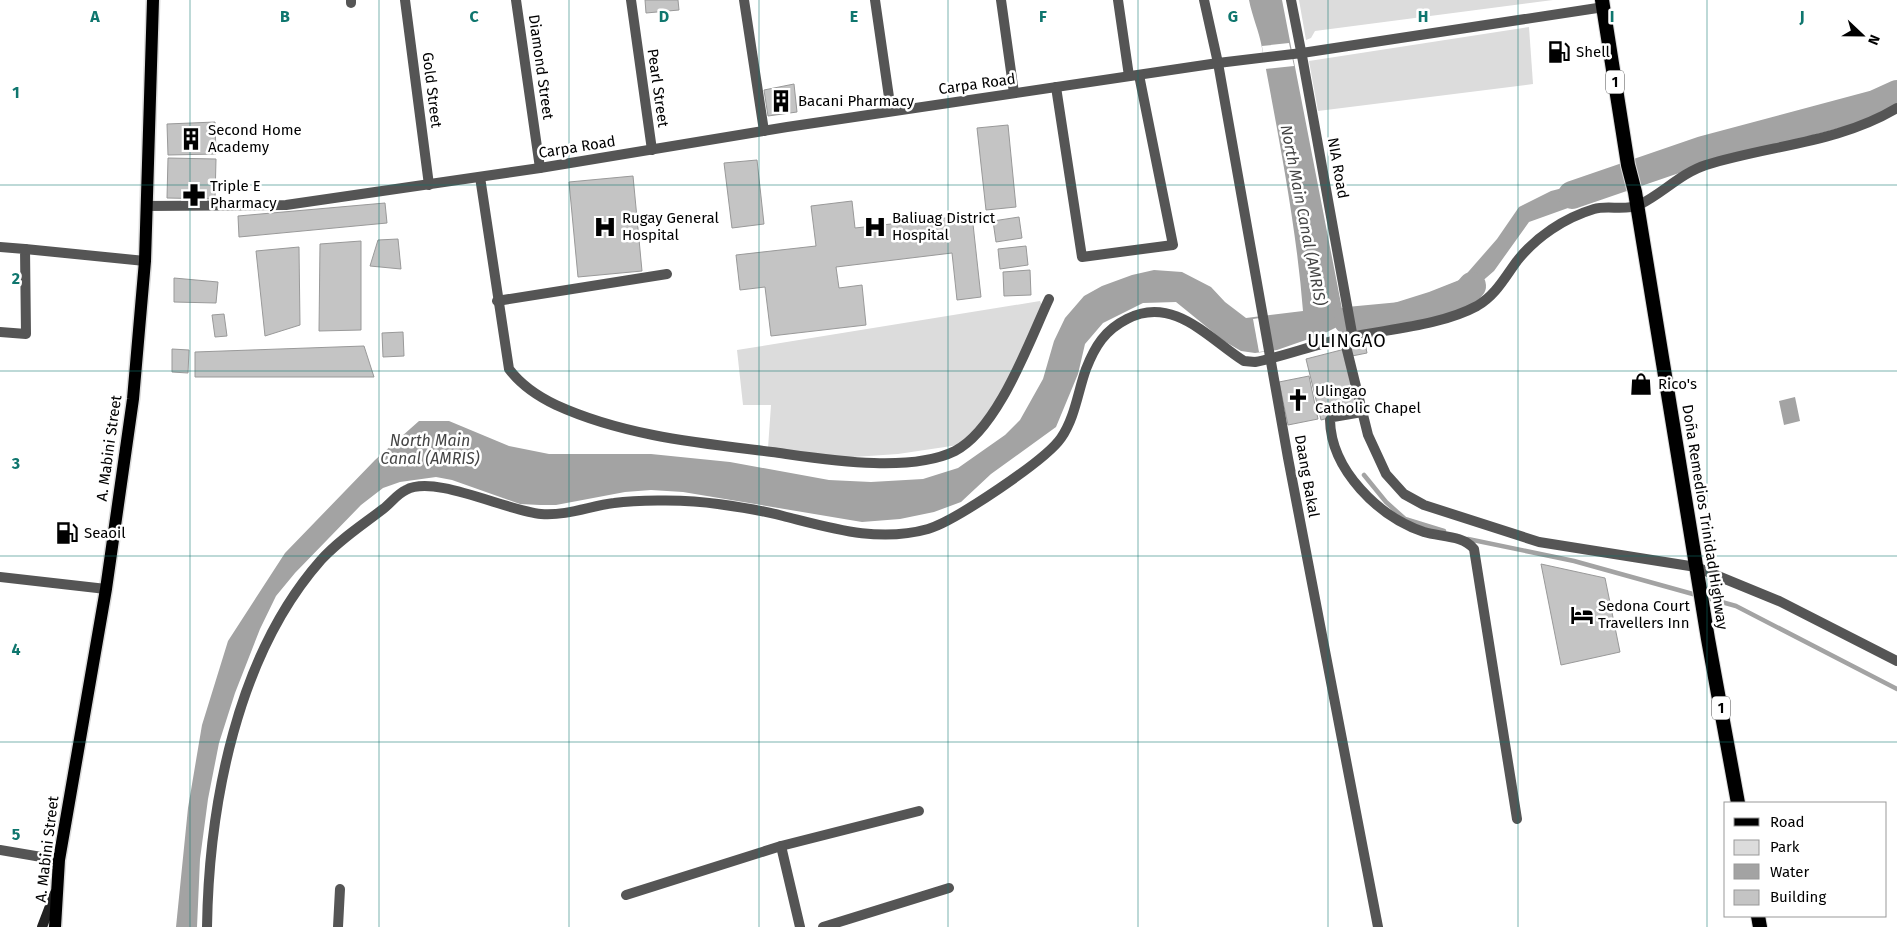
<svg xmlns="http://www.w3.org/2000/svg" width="1897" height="927" font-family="'Fira Sans',sans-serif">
  <rect width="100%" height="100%" fill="#fff"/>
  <g fill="#dcdcdc">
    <path d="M1299,0H1553L1315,31L1311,38L1306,40Z"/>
    <path d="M1529,27L1533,84L1318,111L1309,61Z"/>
    <path d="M1040,301L1046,313L1024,363L965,444L898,454L824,459L768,448L771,405H743L737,350Z"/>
  </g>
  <g fill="#a3a3a3">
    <path d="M1249,0H1282L1343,314H1359L1429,292L1462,279L1497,239L1519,207L1551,191L1605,177L1607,194L1529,222L1494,271L1464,297L1379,320L1345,323L1323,334L1277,350L1255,353L1241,351L1224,341L1176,302L1143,303L1103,323L1085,344L1078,374L1056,427L991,474L961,502L934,512L900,519L862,522L683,492L651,490L625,492L556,505H540L520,504L452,480L436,477L400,482L383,488L361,505L295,573L276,596L260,629L235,693L219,743L208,799L200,859L197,927H176L188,808L202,725L228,641L285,553L375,460L419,421H449L509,446L549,454H651L730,462L829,480L871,482L923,479L958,468L1005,435L1020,420L1043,379L1054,341L1065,318L1084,296L1102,286L1132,275L1154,270L1182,272L1211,287L1225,302L1246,318L1303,311C1296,223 1278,134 1262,48C1259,31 1252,16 1249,0Z"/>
    <path d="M1795,397L1800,421L1784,425L1779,401Z"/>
  </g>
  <g fill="#fff">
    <path d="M1289,43L1294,66L1265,69L1262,46Z"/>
    <path d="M1267,317L1273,350L1259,352L1253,319Z"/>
  </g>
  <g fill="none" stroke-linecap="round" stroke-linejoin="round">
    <g stroke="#a3a3a3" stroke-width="4.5">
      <path d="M1364,475L1386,502L1405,519L1444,531"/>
      <path d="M1468,539L1574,561L1736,606L1897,689"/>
    </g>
    <g stroke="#a3a3a3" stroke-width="28">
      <path d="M1572,195L1703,150L1875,104L1897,94"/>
      <path d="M1348,321L1412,315L1466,293L1472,286"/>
    </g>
  </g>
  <g fill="#c4c4c4" stroke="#999">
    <path d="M645,0H678L679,10L646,13Z"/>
    <path d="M794,84L797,112L768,116L764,90Z"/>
    <path d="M215,122L216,154L168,155L167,124Z"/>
    <path d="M1008,125L1016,207L986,210L977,128Z"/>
    <path d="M168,158L216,159L215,199L167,198Z"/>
    <path d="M757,160L764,224L732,228L724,163Z"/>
    <path d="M633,176L642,271L578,277L569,182Z"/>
    <path d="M852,201L855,228L972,215L981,297L957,300L952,253L836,267L839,288L862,285L866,325L771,336L765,287L740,290L736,255L816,246L811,206Z"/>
    <path d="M385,203L387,223L239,237L238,216Z"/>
    <path d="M1019,217L1022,238L996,242L993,221Z"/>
    <path d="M398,239L401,269L370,266L378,240Z"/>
    <path d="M361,241V330L319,331L320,244Z"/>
    <path d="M1026,246L1028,265L1000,269L998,249Z"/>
    <path d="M299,247L300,325L265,336L256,251Z"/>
    <path d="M1030,270L1031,295L1004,296L1003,272Z"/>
    <path d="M174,278L218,282L216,303L174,302Z"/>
    <path d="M224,314L227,336L215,337L212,315Z"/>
    <path d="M403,332L404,356L383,357L382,333Z"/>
    <path d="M1364,338L1367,353L1352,356L1349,342Z"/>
    <path d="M364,346L374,377H195V352Z"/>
    <path d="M172,349L189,350L188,373L172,372Z"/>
    <path d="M1345,349L1360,410L1321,420L1306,359Z"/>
    <path d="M1309,376L1318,419L1288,425L1279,382Z"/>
    <path d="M1541,564L1605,578L1620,652L1561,665Z"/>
  </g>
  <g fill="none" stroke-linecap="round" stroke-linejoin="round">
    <defs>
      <path id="primary" d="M55,927L59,860L106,589L133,399L145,261L153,0"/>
      <g id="trunk">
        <path d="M1602,0L1628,165L1635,192L1708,639L1738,803"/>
        <path d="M1758,916L1760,927"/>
      </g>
    </defs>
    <use href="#primary" stroke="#dbdbdb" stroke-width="15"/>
    <use href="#trunk" stroke="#dbdbdb" stroke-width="16"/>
    <g stroke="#555" stroke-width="10">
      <path d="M351,0V3"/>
      <path d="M405,0L429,185"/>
      <path d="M516,0L540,168"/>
      <path d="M631,0L652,150"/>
      <path d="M744,0L764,131"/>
      <path d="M875,0L891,111"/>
      <path d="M1001,0L1014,93"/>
      <path d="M1118,0L1129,76"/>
      <path d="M1204,0L1218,63L1288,458L1378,927"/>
      <path d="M1302,56L1352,333L1344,338L1368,435L1386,474L1404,494L1424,505L1539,542L1696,567L1779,601L1897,661"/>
      <path d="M1056,87L1082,257L1173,245L1139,75"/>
      <path d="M480,177L509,369C521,385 537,396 556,405C624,436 699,443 772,452C823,459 908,474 955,451C998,429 1029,342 1049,299"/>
      <path d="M0,247L25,249L26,334L0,332"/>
      <path d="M25,249L145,261"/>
      <path d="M497,301L667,274"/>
      <path d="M1362,412L1333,417L1330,420C1331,470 1379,517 1424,532C1440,537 1463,535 1474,549L1517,819"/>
      <path d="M0,577L106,589"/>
      <path d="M781,846L919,811"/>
      <path d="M0,850L59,860"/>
      <path d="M626,895L781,846L800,927"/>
      <path d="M207,927C209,804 237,655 321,560C339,540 361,526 383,509C391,503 397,494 406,490C434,474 507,511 541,514C567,516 590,506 614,503C641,499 690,500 718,504C740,507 761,510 783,516C831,528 878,543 928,529C955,521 1046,460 1061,438C1075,418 1078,391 1086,369C1095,346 1105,330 1127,319C1173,295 1208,338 1244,361L1255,362C1286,356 1315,344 1346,338C1387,329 1440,326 1477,306C1496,295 1505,277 1517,261C1536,237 1564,218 1594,209C1607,205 1626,211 1639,205C1662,194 1681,173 1706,165C1770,145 1839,143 1897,108"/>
      <path d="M338,927L340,889"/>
      <path d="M823,927L949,888"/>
    </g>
    <g stroke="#555" stroke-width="10">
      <path d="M1291,0L1302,56"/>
      <path d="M146,206L286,205L540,168L787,127L1218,63L1302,53L1604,7"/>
    </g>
    <path stroke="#222" stroke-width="10" d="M42,927L55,893"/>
    <use href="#primary" stroke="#000" stroke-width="12"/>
    <use href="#trunk" stroke="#000" stroke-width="14"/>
  </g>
  <path fill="none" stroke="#0f766e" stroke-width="1" stroke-opacity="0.55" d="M190,0V927M379,0V927M569,0V927M759,0V927M948,0V927M1138,0V927M1328,0V927M1518,0V927M1707,0V927M0,185H1897M0,371H1897M0,556H1897M0,742H1897"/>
  <defs>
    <symbol id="fuel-bare" viewBox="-9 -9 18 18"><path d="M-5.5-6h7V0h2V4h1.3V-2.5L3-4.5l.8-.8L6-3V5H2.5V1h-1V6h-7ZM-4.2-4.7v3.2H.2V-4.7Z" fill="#000" stroke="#fff" stroke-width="2.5" paint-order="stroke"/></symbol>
    <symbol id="building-bare" viewBox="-9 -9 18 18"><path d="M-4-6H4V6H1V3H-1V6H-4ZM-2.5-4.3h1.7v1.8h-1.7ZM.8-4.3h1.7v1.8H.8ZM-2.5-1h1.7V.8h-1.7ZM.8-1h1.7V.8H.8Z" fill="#000" stroke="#fff" stroke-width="2.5" paint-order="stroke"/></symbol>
    <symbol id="pharmacy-bare" viewBox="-9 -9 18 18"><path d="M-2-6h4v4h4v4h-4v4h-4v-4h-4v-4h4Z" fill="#000" stroke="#fff" stroke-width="2.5" paint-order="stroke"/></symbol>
    <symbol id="hospital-bare" viewBox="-9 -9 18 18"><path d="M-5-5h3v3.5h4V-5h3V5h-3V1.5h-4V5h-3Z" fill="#000" stroke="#fff" stroke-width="2.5" paint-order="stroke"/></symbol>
    <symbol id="shop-bare" viewBox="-9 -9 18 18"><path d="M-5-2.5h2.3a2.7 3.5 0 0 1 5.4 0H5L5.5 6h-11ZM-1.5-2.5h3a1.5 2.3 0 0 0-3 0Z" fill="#000" stroke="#fff" stroke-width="2.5" paint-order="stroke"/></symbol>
    <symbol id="church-bare" viewBox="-9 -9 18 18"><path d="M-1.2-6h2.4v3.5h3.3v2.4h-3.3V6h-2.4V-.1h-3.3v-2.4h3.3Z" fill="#000" stroke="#fff" stroke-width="2.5" paint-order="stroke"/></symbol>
    <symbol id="hotel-bare" viewBox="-9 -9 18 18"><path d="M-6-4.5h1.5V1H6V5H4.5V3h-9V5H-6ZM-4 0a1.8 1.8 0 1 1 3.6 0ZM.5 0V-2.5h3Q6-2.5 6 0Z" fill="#000" stroke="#fff" stroke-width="2.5" paint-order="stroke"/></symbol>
  </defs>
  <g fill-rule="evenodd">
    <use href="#fuel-bare" x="1543" y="36" width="32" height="32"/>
    <use href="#building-bare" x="765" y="85" width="32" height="32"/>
    <use href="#building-bare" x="175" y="123" width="32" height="32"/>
    <use href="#pharmacy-bare" x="178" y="179" width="32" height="32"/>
    <use href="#hospital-bare" x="589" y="211" width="32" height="32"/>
    <use href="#hospital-bare" x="859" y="211" width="32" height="32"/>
    <use href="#shop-bare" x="1625" y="368" width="32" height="32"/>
    <use href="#church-bare" x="1282" y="384" width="32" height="32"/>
    <use href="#fuel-bare" x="51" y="517" width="32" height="32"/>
    <use href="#hotel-bare" x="1566" y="599" width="32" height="32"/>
  </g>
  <g text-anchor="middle" stroke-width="5" stroke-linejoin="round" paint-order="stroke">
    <g fill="#fff" stroke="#4c4c4c" stroke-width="1">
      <rect x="1606" y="70.5" width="18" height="23" rx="4"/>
      <rect x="1712" y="696.5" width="18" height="23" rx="4"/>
    </g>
    <g font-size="14" font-weight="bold" fill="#000">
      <text x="1615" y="87">1</text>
      <text x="1721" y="713">1</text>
    </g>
    <g font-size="15" fill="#000" stroke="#fff" text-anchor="start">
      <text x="1576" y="57">Shell</text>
      <text x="798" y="106">Bacani Pharmacy</text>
      <text x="208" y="135">Second Home<tspan x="208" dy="17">Academy</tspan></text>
      <text x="210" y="191">Triple E<tspan x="210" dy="17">Pharmacy</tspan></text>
      <text x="622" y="223">Rugay General<tspan x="622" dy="17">Hospital</tspan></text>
      <text x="892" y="223">Baliuag District<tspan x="892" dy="17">Hospital</tspan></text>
      <text x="1658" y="389">Rico's</text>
      <text x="1315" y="396">Ulingao<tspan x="1315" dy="17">Catholic Chapel</tspan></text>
      <text x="84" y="538">Seaoil</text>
      <text x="1598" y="611">Sedona Court<tspan x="1598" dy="17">Travellers Inn</tspan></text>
    </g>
    <g font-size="15" fill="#000" stroke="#fff">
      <text transform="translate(541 67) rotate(82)" y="5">Diamond Street</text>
      <text transform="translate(977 84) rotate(-8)" y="5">Carpa Road</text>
      <text transform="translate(658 88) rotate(82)" y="5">Pearl Street</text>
      <text transform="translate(432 90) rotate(83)" y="5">Gold Street</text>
      <text transform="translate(577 147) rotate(-9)" y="5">Carpa Road</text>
      <text transform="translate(1338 168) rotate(80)" y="5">NIA Road</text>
      <text transform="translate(109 448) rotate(-82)" y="5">A. Mabini Street</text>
      <text transform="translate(1307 476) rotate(80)" y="5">Daang Bakal</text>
      <text transform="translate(1705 517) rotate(81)" y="5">Doña Remedios Trinidad Highway</text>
      <text transform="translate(47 849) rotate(-83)" y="5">A. Mabini Street</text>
    </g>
    <g font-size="16" font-style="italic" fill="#444" stroke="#fff">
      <text transform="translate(1304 215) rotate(79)" y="6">North Main Canal (AMRIS)</text>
      <text x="430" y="446">North Main<tspan x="430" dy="18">Canal (AMRIS)</tspan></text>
    </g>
    <g font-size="18" letter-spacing="1" fill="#000" stroke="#fff">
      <text x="1347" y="347">ULINGAO</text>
    </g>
  </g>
  <g font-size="16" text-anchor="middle" font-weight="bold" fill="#0f766e" stroke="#fff" stroke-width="5" stroke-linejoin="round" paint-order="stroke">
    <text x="95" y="22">A</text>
    <text x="285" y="22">B</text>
    <text x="474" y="22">C</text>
    <text x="664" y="22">D</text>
    <text x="854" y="22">E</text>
    <text x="1043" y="22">F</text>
    <text x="1233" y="22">G</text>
    <text x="1423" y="22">H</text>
    <text x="1612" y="22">I</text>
    <text x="1802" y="22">J</text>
    <text x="16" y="98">1</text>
    <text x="16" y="284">2</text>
    <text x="16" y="469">3</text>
    <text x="16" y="655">4</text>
    <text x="16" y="840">5</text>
  </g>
  <rect x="1724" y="802" width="162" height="115" fill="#ffffff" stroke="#999999"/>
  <rect x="1734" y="818" width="25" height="8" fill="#000000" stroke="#999999"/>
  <text x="1770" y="827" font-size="15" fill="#000000">Road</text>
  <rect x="1734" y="840" width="25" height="15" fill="#dcdcdc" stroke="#999999"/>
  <text x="1770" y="852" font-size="15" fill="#000000">Park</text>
  <rect x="1734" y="864" width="25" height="15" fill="#a3a3a3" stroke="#999999"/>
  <text x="1770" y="877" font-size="15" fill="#000000">Water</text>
  <rect x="1734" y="890" width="25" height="15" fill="#c4c4c4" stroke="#999999"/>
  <text x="1770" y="902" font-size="15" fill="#000000">Building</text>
  <g transform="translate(1862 35) rotate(112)" stroke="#ffffff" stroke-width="4" paint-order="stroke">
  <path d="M0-4L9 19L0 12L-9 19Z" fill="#000000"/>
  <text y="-8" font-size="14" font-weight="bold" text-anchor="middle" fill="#000000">N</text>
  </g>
</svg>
